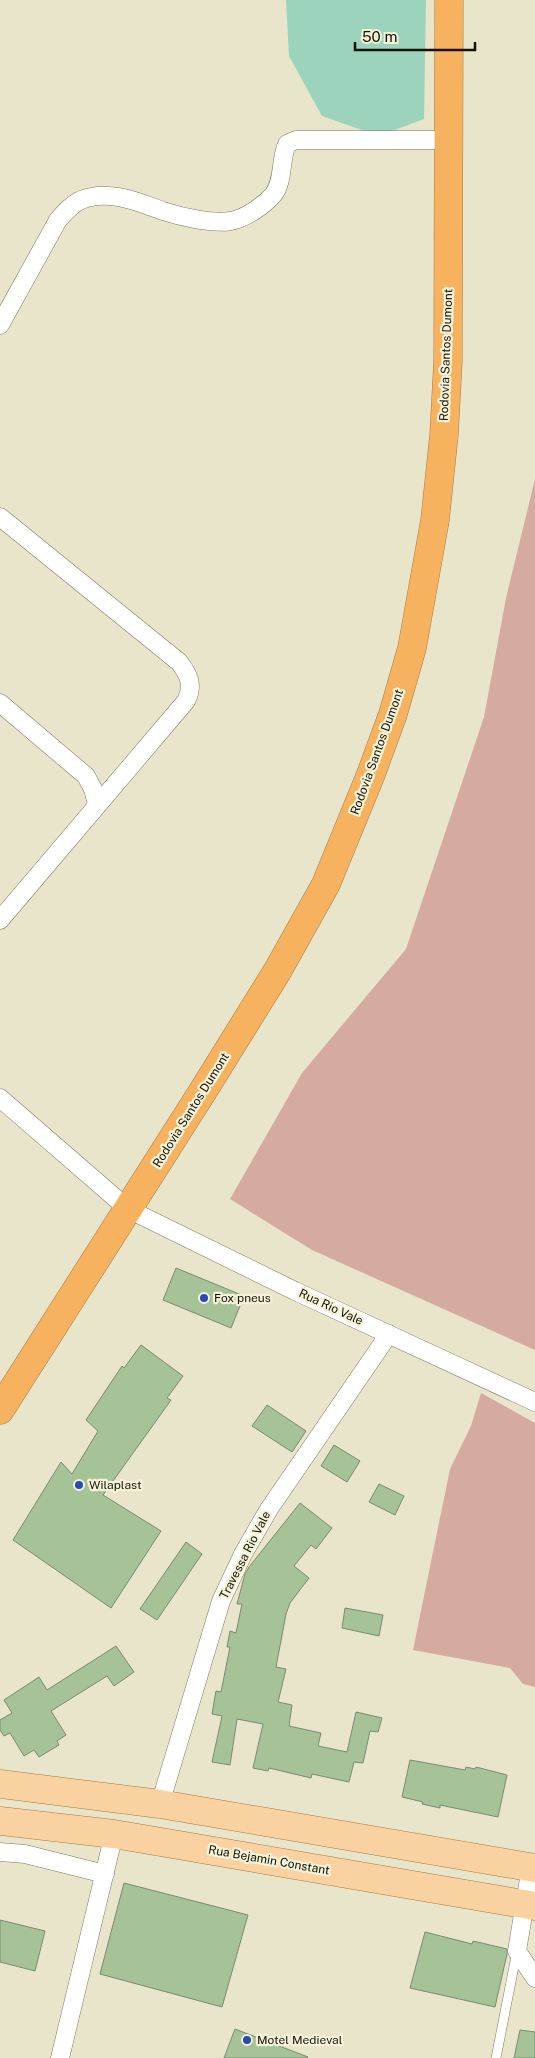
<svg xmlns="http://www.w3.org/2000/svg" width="535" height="2058" font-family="'Public Sans',sans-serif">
  <rect width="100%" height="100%" fill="#e8e5ca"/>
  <g fill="#d5ab9f">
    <path d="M535,479V1350L312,1250L230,1199L302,1073L406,949L484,717L506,598Z"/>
    <path d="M481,1393L535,1423V1687L523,1684L510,1668L413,1650L450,1469L471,1426Z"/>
  </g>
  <path fill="#9bd3bd" d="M286,0H426L424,119L379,136L322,116L289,56Z"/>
  <g fill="#a6c398" stroke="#7b8973">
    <path d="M176,1268L244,1296L231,1328L163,1300Z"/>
    <path d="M141,1345L183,1376L167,1398L171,1400L103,1495L161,1531L111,1608L13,1540L61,1462L72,1474L98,1431L86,1420L122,1366L124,1368Z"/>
    <path d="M267,1405L306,1431L292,1452L252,1426Z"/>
    <path d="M334,1445L360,1461L347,1482L321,1466Z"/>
    <path d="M379,1484L404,1496L395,1515L369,1502Z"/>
    <path d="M300,1503L332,1528L316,1549L311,1545L294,1566L309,1578L290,1603L286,1614L276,1667L286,1669L278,1702L292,1705L289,1726L321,1733L318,1746L347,1752L356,1712L382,1718L378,1732L370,1731L363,1763L354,1762L349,1782L312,1774L311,1778L269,1768L268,1771L253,1768L263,1724L237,1719L230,1765L212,1762L222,1716L212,1714L216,1691L221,1692L230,1647H227L230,1631L236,1633L242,1604H237L245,1574L249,1567Z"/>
    <path d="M186,1542L202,1554L157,1620L140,1609Z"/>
    <path d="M345,1608L383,1615L379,1636L342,1628Z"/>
    <path d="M116,1646L134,1672L114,1686L107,1676L51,1711L66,1735L57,1741L59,1745L39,1757L34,1750L24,1756L10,1733L4,1736L0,1730V1720L12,1713L4,1700L39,1677L47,1690Z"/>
    <path d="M410,1760L465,1770L466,1767L475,1769L476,1767L507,1775L498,1817L440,1805V1808L422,1804L423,1802L402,1797Z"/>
    <path d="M124,1883L248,1915L222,2007L100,1974Z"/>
    <path d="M0,1920L45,1931L35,1971L0,1962Z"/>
    <path d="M425,1932L472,1944L473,1941L507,1949V1954L495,2007L410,1988Z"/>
    <path d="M235,2029L308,2057L307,2058H224Z"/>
    <path d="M520,2030L535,2032V2058H514Z"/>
  </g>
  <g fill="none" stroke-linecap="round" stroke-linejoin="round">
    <defs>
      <path id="lane" d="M496,2058L517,1951"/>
      <g id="street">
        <path d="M0,325L58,220C65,212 72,204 81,200C109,189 138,202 163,211C181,217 212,224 231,221C246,218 263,206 273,195C284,182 280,159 287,144L296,140H449"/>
        <path d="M0,517L179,662C189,675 194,685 186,701L0,920"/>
        <path d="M0,703L86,776L93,789L97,804"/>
        <path d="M0,1098L128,1209L295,1291L535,1402"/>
        <path d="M160,1804L221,1601L243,1554L269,1509L389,1334"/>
        <path d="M0,1852L25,1854L105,1874"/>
        <path d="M531,1867L517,1951L535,1978"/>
        <path d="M60,2058L114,1834"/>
      </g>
      <g id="primary">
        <path d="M0,1784L160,1804L535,1868"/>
        <path d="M0,1821L114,1834L535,1906"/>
      </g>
      <path id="highway" d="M0,1410L203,1091L278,970L326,884L371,774L393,714L412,648L435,520L444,435L448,361L449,0"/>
    </defs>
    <use href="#lane" stroke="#7e7b62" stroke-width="10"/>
    <use href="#street" stroke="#7e7b62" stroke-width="19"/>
    <use href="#primary" stroke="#a87a42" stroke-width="29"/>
    <use href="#highway" stroke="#a87a42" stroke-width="29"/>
    <use href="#lane" stroke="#fff" stroke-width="9"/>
    <use href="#street" stroke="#fff" stroke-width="18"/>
    <use href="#primary" stroke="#fad1a0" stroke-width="28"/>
    <use href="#highway" stroke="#f7b260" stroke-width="28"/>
  </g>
  <g fill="#2949b9" stroke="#f5f3d7" stroke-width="2">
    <circle cx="204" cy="1298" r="5"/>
    <circle cx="79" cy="1485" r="5"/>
    <circle cx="247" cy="2040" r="5"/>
  </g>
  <g text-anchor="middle" stroke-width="4.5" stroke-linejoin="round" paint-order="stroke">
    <g font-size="12" fill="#14130a" stroke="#f5f3d7">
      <text transform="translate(446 355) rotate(-88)" y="4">Rodovia Santos Dumont</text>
      <text transform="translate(377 752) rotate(-70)" y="4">Rodovia Santos Dumont</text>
      <text transform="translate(191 1110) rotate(-58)" y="4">Rodovia Santos Dumont</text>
      <text transform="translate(331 1307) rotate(25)" y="4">Rua Rio Vale</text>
      <text transform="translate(245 1555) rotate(-63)" y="4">Travessa Rio Vale</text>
      <text transform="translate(269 1860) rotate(10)" y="4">Rua Bejamin Constant</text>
    </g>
    <g font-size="12" fill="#14130a" stroke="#f5f3d7" text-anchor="start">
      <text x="214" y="1302">Fox pneus</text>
      <text x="89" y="1489">Wilaplast</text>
      <text x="257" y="2044">Motel Medieval</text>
    </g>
  </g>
  <path d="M355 42v8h120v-8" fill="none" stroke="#14130a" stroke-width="2.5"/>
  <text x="362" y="42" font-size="15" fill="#14130a" stroke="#f5f3d7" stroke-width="4" paint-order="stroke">50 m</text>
</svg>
